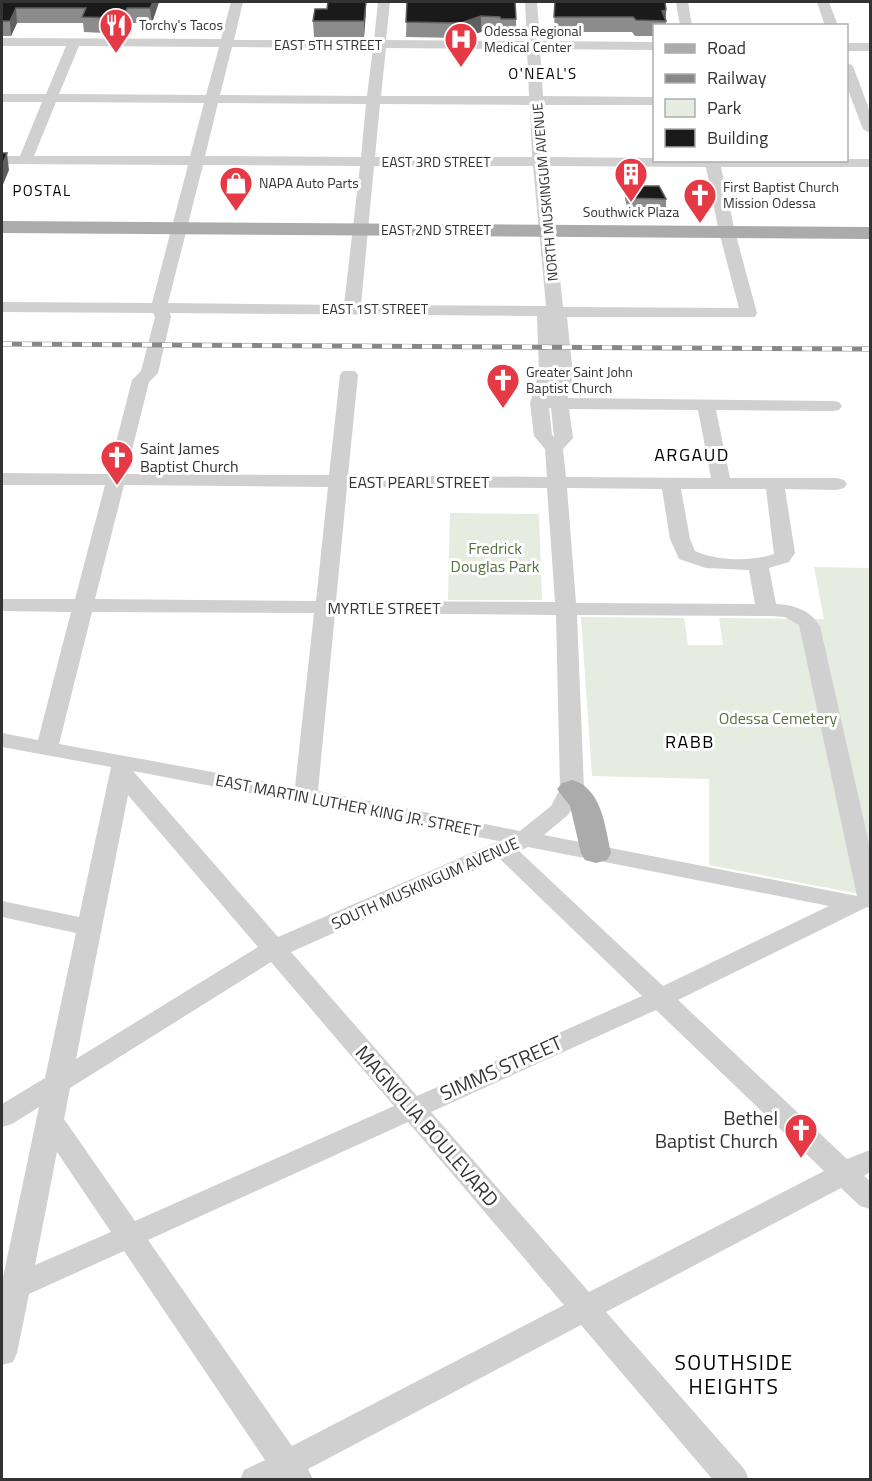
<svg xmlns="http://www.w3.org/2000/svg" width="872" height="1481" font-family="'Titillium Web',sans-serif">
  <rect width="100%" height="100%" fill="#fff"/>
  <g fill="#e6ecdf">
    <path d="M450,513L539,514L542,600H448Z"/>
    <path d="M814,567L870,568V896L709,865V779L592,776L581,617L684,618L688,645H723L719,618L824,619Z"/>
  </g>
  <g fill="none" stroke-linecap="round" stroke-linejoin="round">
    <g fill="#d0d0d0" fill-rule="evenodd">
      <path d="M231,2H243L234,40H374L378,2H390L386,40L527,41L525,2H537L540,41L654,42V50L540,49L543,96L654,97V105H544L547,157L654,158V160L870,159V167H721L735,232L757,313L755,317H567L573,375L568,398L833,401L839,402L842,406L839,410L833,411L716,410L730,478H837L844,480L847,484L844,488L837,490L785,489L795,553L789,562L769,568L776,604C795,605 810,610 820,626L870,848V908L867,907L678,1000L847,1159L870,1150V1172L864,1176L870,1181V1209L860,1206L841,1188L606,1312L745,1470L749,1480H713L581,1325L308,1469L313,1480H240L244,1470L265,1460L124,1251L29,1294L17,1353L13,1362L2,1365V1282L39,1107L12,1124L2,1127V1104L45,1078L76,933L2,917V901L79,917L111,767L2,747V733L38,740L71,612L2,611V599H75L105,485H2V473L108,474L132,380L141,371L155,317L153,313L2,312V302L152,303L188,165L2,164V156H20L42,102H2V94H46L66,46H2V38L221,39ZM79,46L219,47L206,95L59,94ZM232,47L373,48L367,96L220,95ZM386,48L527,49L529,96H381ZM56,102L204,103L190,156H34ZM218,103L366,104L361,157L205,156ZM380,104L530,105L532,157H375ZM203,165L360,166L344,305L168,303ZM374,166H533L546,306L361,305ZM548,166L706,167L719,232L739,308L563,307ZM170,313L537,316L539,373L530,403L534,436L545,449L547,477L348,475L358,375L355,371H343L340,375L329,475L126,474L149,382L158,373L171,317ZM549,408H551L554,437L552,435ZM569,409L698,410L711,478L566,477L563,449L573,438ZM124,485L328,487L316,601L95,599ZM347,487L547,488L555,602L336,601ZM567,488L662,489L670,539L679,559L706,568L749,570L755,604L576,603ZM681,489H766L774,554C752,562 717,561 695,551L690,539ZM92,612L314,613L295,787L59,744ZM335,613L556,615L560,789L551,806L520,831L318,791ZM577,615L773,616L785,617L799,625L857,896L544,835L568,815L584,789ZM133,771L499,841L278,937ZM128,795L258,947L76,1059ZM528,847L829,906L663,986L519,851ZM500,859L642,996L417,1096L291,952ZM271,962L394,1106L135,1221L64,1119L70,1088ZM656,1010L824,1171L589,1292L431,1112ZM408,1122L564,1305L292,1446L148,1240ZM57,1152L111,1232L35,1265Z"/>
      <path d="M676,2H688L692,26H680Z"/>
      <path d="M817,2H829L838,26H825Z"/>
      <rect x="846" y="43" width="24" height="8"/>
      <path d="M846,62L853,66L870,112V133L863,129L846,85Z"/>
    </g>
    <g fill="#ababab" fill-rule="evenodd">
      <path d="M2,221L870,227V239L2,233Z"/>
      <path d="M572,780C602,788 605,827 611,853L607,860L596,863L585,860L581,853L570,806L557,789L562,783Z"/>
    </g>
    <defs>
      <path id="rail" d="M2,344L870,349"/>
    </defs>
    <use href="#rail" stroke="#888" stroke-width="5"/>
    <use href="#rail" stroke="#fff" stroke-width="4" stroke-dasharray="10" stroke-linecap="butt"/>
  </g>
  <g fill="#8c8c8c">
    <path d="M2,2H159L152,23H128L125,34L84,32L83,23H17L11,36H2Z"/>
    <path d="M366,2L364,37H314L313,21L327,9Z"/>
    <path d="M407,2L516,19V34L501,35L500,32H481L461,38L406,37Z"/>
    <path d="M555,2L666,10V26H654V36H635L632,32H554Z"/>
    <path d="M626,186L666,199V212L628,211L625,199Z"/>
  </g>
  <g fill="#5f5f5f">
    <path d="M153,2H159L152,23L150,8Z"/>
    <path d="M366,2V13L364,37V21Z"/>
    <path d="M16,8L17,23L11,36L10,21Z"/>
    <path d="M127,8L128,23L125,34L124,18Z"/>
    <path d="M666,10L665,21L662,11Z"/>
    <path d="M481,16V32L461,38V23Z"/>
    <path d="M7,153L9,170L2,187V166Z"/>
  </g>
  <g fill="#1a1a1a" stroke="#5f5f5f" stroke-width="1.5">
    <path d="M2,2H153L150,8H127L124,18L82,17L86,8H16L10,21H2Z"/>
    <path d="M328,2H366L364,21H313L315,9H327Z"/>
    <path d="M407,2H515L516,19H501L500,17L481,16L461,23L406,22Z"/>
    <path d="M555,2H665L666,10L662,11L666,21L636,20L633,17H554Z"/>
    <path d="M2,153H7L2,166Z"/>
    <path d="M626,186H659L666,199L628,198Z"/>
  </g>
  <defs>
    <symbol id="restaurant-pin" viewBox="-11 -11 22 30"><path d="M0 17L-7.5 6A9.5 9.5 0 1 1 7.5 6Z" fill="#e63946" stroke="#fff"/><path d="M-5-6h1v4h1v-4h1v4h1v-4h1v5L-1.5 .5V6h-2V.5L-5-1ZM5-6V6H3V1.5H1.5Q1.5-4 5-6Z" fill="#fff"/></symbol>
    <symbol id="hospital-pin" viewBox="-11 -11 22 30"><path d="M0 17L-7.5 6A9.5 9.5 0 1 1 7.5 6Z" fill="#e63946" stroke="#fff"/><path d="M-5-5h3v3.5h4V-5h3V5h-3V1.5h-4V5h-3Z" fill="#fff"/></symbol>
    <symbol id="building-pin" viewBox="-11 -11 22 30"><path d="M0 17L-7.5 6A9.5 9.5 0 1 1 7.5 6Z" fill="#e63946" stroke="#fff"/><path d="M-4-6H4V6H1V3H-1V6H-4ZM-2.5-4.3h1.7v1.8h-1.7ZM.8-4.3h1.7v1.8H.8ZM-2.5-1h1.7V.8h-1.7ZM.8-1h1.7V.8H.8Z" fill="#fff"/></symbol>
    <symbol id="shop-pin" viewBox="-11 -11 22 30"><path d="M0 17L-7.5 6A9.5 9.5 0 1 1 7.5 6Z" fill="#e63946" stroke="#fff"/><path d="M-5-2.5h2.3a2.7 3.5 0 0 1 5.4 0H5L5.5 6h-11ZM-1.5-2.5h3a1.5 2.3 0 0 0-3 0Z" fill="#fff"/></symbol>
    <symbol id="church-pin" viewBox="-11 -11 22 30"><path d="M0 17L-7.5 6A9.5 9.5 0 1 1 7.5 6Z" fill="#e63946" stroke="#fff"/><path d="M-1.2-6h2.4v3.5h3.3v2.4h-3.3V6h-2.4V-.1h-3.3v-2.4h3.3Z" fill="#fff"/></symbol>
  </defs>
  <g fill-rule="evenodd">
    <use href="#restaurant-pin" x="97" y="6" width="38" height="52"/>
    <use href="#hospital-pin" x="442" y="20" width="38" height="52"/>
    <use href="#building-pin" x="612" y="155" width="38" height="52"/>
    <use href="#shop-pin" x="217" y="164" width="38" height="52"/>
    <use href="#church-pin" x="681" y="176" width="38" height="52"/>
    <use href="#church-pin" x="484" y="361" width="38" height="52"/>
    <use href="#church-pin" x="98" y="438" width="38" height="52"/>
    <use href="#church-pin" x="782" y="1111" width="38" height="52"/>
  </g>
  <g text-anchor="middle" stroke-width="6" stroke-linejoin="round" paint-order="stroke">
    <g font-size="14" fill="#333" stroke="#fff" text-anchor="start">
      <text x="139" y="30">Torchy's Tacos</text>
      <text x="484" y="36">Odessa Regional<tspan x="484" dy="16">Medical Center</tspan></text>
      <text x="259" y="188">NAPA Auto Parts</text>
      <text x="723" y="192">First Baptist Church<tspan x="723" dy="16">Mission Odessa</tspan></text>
      <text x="631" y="217" text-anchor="middle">Southwick Plaza</text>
      <text x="526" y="377">Greater Saint John<tspan x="526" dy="16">Baptist Church</tspan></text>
    </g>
    <g font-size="14" fill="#333" stroke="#fff">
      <text x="328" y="50">EAST 5TH STREET</text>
      <text x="436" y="167">EAST 3RD STREET</text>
      <text transform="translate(545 192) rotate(-95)" y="5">NORTH MUSKINGUM AVENUE</text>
      <text x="436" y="235">EAST 2ND STREET</text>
      <text x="375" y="314">EAST 1ST STREET</text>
    </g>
    <g font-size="15" letter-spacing="1.5" fill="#000" stroke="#fff">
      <text x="543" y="79">O'NEAL'S</text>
      <text x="42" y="196">POSTAL</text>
    </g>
    <g font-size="16" fill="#333" stroke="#fff" text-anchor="start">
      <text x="140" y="454">Saint James<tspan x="140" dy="18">Baptist Church</tspan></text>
    </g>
    <g font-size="16" fill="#333" stroke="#fff">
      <text x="419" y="488">EAST PEARL STREET</text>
      <text x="384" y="614">MYRTLE STREET</text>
      <text transform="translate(348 805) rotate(11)" y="6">EAST MARTIN LUTHER KING JR. STREET</text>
      <text transform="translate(425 883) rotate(-24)" y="6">SOUTH MUSKINGUM AVENUE</text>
    </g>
    <g font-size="16" fill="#56703f" stroke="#fff">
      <text x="495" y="554">Fredrick<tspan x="495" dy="18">Douglas Park</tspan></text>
      <text x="778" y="724">Odessa Cemetery</text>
    </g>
    <g font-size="18" letter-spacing="1.5" fill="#000" stroke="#fff">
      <text x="692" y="461">ARGAUD</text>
      <text x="690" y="748">RABB</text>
    </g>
    <g font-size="20" fill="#333" stroke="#fff">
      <text transform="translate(501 1068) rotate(-24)" y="7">SIMMS STREET</text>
      <text transform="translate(427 1126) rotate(49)" y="7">MAGNOLIA BOULEVARD</text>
    </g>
    <g font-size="20" fill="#333" stroke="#fff" text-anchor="end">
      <text x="778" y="1125">Bethel<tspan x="778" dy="23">Baptist Church</tspan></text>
    </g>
    <g font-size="21" letter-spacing="1.5" fill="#000" stroke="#fff">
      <text x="734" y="1370">SOUTHSIDE<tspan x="734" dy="24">HEIGHTS</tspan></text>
    </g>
  </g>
  <rect width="872" height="1481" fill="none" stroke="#333333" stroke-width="6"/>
  <rect x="653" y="24" width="195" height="138" fill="#ffffff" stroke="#adadad" stroke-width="1.5"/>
  <rect x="665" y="44" width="30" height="9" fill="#ababab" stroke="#adadad" stroke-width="1.5"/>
  <text x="707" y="54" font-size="18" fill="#333333">Road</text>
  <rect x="665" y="74" width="30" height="9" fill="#888888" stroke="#adadad" stroke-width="1.5"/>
  <text x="707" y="84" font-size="18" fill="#333333">Railway</text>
  <rect x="665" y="99" width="30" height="18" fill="#e6ecdf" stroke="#adadad" stroke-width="1.5"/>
  <text x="707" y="114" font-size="18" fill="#333333">Park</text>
  <rect x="665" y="129" width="30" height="18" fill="#1a1a1a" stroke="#adadad" stroke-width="1.5"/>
  <text x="707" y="144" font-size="18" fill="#333333">Building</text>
</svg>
